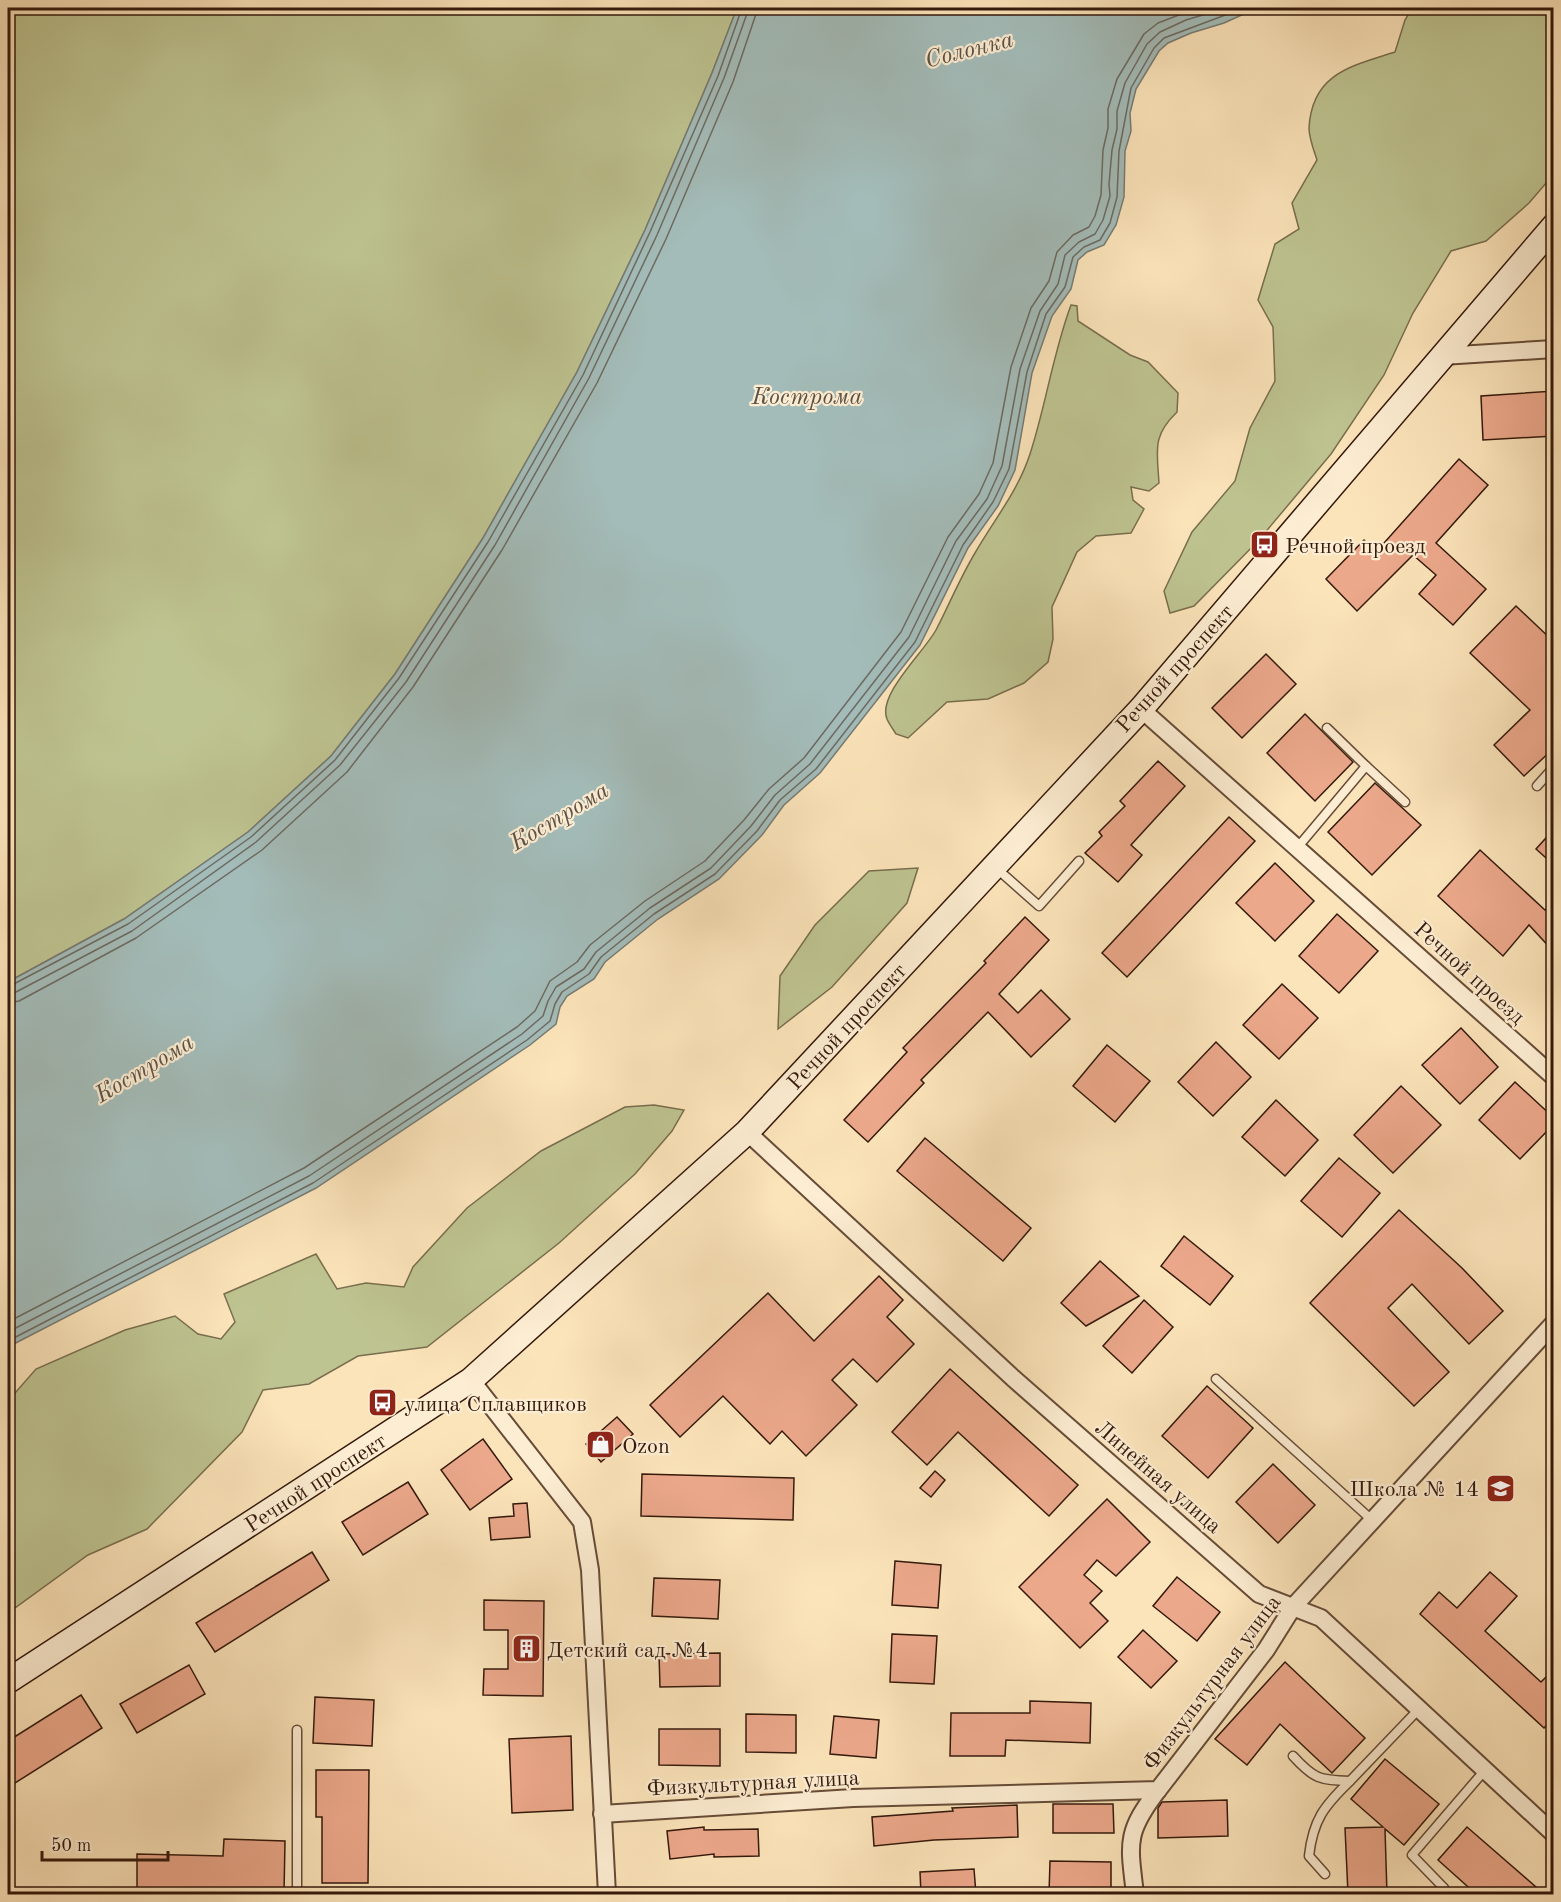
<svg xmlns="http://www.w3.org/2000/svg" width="1561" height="1902" font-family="'Old Standard TT',serif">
  <rect width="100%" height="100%" fill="#fce4ba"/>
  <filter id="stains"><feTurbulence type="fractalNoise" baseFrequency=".00333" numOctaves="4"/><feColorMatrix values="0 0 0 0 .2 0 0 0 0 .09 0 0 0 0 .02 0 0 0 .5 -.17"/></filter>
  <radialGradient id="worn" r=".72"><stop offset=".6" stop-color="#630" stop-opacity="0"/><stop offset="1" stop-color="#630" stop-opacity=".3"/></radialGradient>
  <g fill="#bec491" stroke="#796e4e" stroke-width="1.5">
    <path d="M8,8H737L712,73L645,230L577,372L483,538L395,674L331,756L248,832L124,919L8,982Z"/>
    <path d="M1412,8H1553V175L1529,203L1486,241L1451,251L1413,313L1384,375L1331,454L1258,541L1194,606L1170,613L1164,591L1192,532L1235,481L1250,428L1275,381L1273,327L1258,300L1275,244L1299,229L1292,203L1317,160C1314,151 1309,138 1309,128C1312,73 1352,66 1395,52L1405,20Z"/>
    <path d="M1071,305L1077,306L1078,321L1130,355L1148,362L1178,393L1177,412C1152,436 1157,450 1159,483L1149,491L1131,487L1133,500L1144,509L1131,533L1096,536L1077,552L1052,607L1053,639L1048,662L1024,683L988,699L947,702L908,738L896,734C893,729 889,724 887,719C877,695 924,652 936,630C949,605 960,578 975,553C994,520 1018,491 1030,454C1046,405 1053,353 1071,305Z"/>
    <path d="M918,868L907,903L832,987L778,1029L780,976L815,925L869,871Z"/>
    <path d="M654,1105L684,1110L672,1131L635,1174L559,1243L427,1347L358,1356L309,1384L263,1390L242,1432L147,1529L88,1555L8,1613V1401L36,1369L125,1330L175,1316L198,1334L221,1339L235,1322L224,1294L316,1254L337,1289L366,1283L404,1287L413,1267L467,1208L541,1151L625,1107Z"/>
  </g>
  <path fill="#a3bcb9" stroke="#777b74" stroke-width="1.5" d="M737,8H1257L1224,23L1191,33L1168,43L1159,51L1136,89L1130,113L1131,131L1125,151L1124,197L1116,225L1104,245L1087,252L1078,260L1071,289L1052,316L1032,373L1015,470L998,506L968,548L920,645L820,773L784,805L762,835L719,879L658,919L605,962L594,979L567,996L560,1007L556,1024L530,1045L316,1188L8,1347V982L124,919L248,832L331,756L395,674L483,538L577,372L645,230L712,73Z"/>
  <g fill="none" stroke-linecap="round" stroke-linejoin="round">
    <g stroke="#6c6a62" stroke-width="1.5">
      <path d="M8,987L128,924L251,837L335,760L399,678L488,542L583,375L650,232L718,76L742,8"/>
      <path d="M8,994L16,992L132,931L256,842L340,765L406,682L495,545L589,378L657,235L724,78L749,8"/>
      <path d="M8,1003L19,1001L136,938L262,850L347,772L413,687L502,550L597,383L666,239L733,82L758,8"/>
      <path d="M8,1322L304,1168L517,1027L535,1011L550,981L577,962L590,945L645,901L705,861L744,820L769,789L804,758L901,632L948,537L979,494L993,463L1011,367L1031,308L1049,281L1057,252L1073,235L1089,227L1095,216L1101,195L1103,150L1108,128V109L1117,79L1144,34L1158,23L1197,8"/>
      <path d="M8,1332L309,1176L522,1034L543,1016L548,1001L556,987L584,969L596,952L650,908L711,868L751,826L775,795L810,764L909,637L956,541L987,499L1002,466L1020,369L1040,311L1058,284L1065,255L1079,242L1095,234L1103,220L1110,196L1109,184L1112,150L1117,129V111L1125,83L1147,44L1160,32L1186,20L1226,8"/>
      <path d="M8,1341L313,1183L527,1040L550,1021L555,1004L562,992L589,974L601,957L654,914L715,874L757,831L780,800L816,769L915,642L963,545L993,502L1009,469L1027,372L1046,314L1065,287L1073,257L1084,247L1100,240L1110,223L1117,197L1119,151L1131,88L1154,48L1164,38L1244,8"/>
    </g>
  </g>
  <g fill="#eca88b" stroke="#34190c" stroke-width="1.5">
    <path d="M1554,391V436L1483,440L1481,396Z"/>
    <path d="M1459,459L1488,485L1436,543L1486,589L1453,625L1419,594L1436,575L1413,555L1357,611L1326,579L1364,540L1376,552Z"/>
    <path d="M1516,606L1554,642V748L1524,776L1494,745L1530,710L1470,653Z"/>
    <path d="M1266,654L1296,684L1242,738L1212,708Z"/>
    <path d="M1305,714L1353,762L1315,801L1267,753Z"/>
    <path d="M1158,761L1185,786L1131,845L1142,855L1118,882L1085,853L1102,836L1099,832L1125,806L1120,801Z"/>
    <path d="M1375,783L1421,825L1372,875L1328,832Z"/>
    <path d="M1229,817L1255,841L1127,977L1102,953Z"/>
    <path d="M1554,829V865L1536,849Z"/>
    <path d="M1480,850L1545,910L1554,902V952L1529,925L1503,956L1438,896Z"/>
    <path d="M1275,863L1314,901L1275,941L1236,903Z"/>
    <path d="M1337,914L1378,951L1339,993L1299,956Z"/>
    <path d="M1025,917L1049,940L999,994L1018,1013L1041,990L1070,1019L1031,1057L988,1012L921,1080L924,1083L868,1142L844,1120L907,1052L903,1048L986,963L984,961Z"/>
    <path d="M1282,984L1318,1018L1279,1059L1243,1025Z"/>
    <path d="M1461,1028L1498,1067L1460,1104L1422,1065Z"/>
    <path d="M1216,1042L1251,1077L1213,1116L1178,1082Z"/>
    <path d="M1107,1045L1150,1081L1115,1122L1073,1086Z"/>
    <path d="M1515,1082L1554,1118V1124L1520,1159L1479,1120Z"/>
    <path d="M1401,1086L1441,1125L1393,1173L1354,1135Z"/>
    <path d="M1276,1100L1318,1140L1285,1176L1242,1137Z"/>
    <path d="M925,1138L1031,1228L1003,1261L897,1171Z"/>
    <path d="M1339,1158L1380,1193L1342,1237L1301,1201Z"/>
    <path d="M1399,1210L1462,1268L1503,1311L1469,1344L1412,1284L1388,1308L1449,1372L1414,1406L1310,1303Z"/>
    <path d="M1184,1236L1233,1276L1210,1305L1161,1266Z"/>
    <path d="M1100,1261L1139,1296L1086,1326L1061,1303Z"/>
    <path d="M879,1276L903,1300L887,1317L914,1344L877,1382L853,1359L832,1380L857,1405L806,1456L782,1431L770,1444L723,1396L680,1437L650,1405L768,1293L814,1341Z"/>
    <path d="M1144,1300L1173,1327L1132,1373L1103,1346Z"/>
    <path d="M950,1369L1078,1485L1049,1516L958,1432L927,1465L892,1432Z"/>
    <path d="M1207,1386L1253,1428L1208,1478L1162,1436Z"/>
    <path d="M617,1417L633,1434L601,1462L586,1444Z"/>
    <path d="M483,1439L512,1479L470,1510L441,1470Z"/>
    <path d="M1273,1464L1315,1505L1278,1543L1236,1502Z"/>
    <path d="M935,1471L945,1480L931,1497L920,1488Z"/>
    <path d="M642,1474L794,1478L793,1520L641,1516Z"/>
    <path d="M408,1482L428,1514L363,1555L342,1522Z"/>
    <path d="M1107,1499L1150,1542L1116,1576L1097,1560L1084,1575L1102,1591L1090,1603L1108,1621L1080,1648L1019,1587Z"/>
    <path d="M527,1503L530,1537L491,1540L489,1518L514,1516L513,1504Z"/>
    <path d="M312,1552L329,1580L215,1652L196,1623Z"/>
    <path d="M895,1561L941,1565L938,1608L892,1605Z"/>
    <path d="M1490,1572L1517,1596L1485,1631L1541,1682L1546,1677L1554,1685V1718L1544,1728L1420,1614L1439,1592L1457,1608Z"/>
    <path d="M1177,1577L1220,1612L1197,1641L1153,1606Z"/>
    <path d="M654,1578L720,1580L718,1619L652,1616Z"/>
    <path d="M484,1600L544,1601L543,1696L483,1695L484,1669H508V1630H484Z"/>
    <path d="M1143,1630L1177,1661L1151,1688L1118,1657Z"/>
    <path d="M892,1634L937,1636L934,1684L890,1682Z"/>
    <path d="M720,1653V1686L660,1687L659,1654Z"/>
    <path d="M1285,1662L1365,1738L1332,1773L1280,1724L1247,1765L1215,1739Z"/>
    <path d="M189,1665L205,1694L137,1733L120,1704Z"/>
    <path d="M81,1695L102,1728L15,1783L8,1770V1741Z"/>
    <path d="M315,1697L374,1700L372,1746L313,1743Z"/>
    <path d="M1030,1701L1091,1703L1090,1743L1006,1740L1005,1756H950L951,1713H1030Z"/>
    <path d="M746,1714L796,1715V1753L746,1752Z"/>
    <path d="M834,1716L879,1720L876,1758L830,1754Z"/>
    <path d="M659,1729H720V1766L659,1765Z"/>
    <path d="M571,1736L573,1810L512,1813L509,1739Z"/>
    <path d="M1385,1759L1439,1804L1404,1845L1385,1829L1387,1894H1348L1345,1828L1383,1827L1351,1799Z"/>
    <path d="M316,1770H369L368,1883H322V1817H316Z"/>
    <path d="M1227,1800L1228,1836L1158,1838V1808L1162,1802Z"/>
    <path d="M1053,1804H1113L1114,1833H1053Z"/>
    <path d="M1017,1805L1018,1837L934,1840L874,1846L872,1817L953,1811L952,1808Z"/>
    <path d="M704,1827V1830L758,1829L759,1856L714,1857V1854L670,1859L667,1831Z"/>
    <path d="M1467,1827L1544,1894H1476L1438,1860Z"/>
    <path d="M224,1839L285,1841L284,1893L202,1890L201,1894H137V1854L223,1856Z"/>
    <path d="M1050,1861L1111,1862V1894H1049Z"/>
    <path d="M974,1869L976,1894H921L920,1872Z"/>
  </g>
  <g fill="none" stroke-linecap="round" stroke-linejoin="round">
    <defs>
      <g id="lane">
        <path d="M1366,766L1405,802"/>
        <path d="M1537,786L1554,767"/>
        <path d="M1297,848L1366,766L1327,728"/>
        <path d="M995,867L1039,906L1079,861"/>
        <path d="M1216,1379L1373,1521"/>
        <path d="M1293,1756C1314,1779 1319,1780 1350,1781L1419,1709"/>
        <path d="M1325,1874L1309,1856C1313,1820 1324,1806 1350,1781"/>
        <path d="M1444,1888L1412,1855L1485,1770"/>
        <path d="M297,1894V1730"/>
      </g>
      <g id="street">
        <path d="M1442,356L1554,349"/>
        <path d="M1141,709L1554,1077"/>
        <path d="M747,1132L1013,1378L1259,1594L1321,1618L1554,1834"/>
        <path d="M471,1380L582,1522L590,1570L607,1894"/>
        <path d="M602,1814L853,1798L1158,1790L1266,1650L1293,1607L1554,1323"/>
        <path d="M1135,1894C1129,1843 1125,1833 1158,1790"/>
      </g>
      <path id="secondary" d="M8,1681L471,1380L747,1132L1141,709L1554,226"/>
    </defs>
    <use href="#lane" stroke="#664c38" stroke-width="11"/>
    <use href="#street" stroke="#664c38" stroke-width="20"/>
    <use href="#secondary" stroke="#34190c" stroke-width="27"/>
    <use href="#lane" stroke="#fdedd2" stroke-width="8"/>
    <use href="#street" stroke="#fdedd2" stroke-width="16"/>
    <use href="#secondary" stroke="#fdedd2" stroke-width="24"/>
  </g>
  <defs>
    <symbol id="bus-square" viewBox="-11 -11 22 22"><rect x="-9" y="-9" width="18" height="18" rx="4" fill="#8f2418" stroke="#fdedd2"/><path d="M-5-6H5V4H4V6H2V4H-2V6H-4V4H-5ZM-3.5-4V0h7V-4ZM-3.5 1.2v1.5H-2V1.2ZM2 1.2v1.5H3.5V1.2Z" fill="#fff"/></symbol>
    <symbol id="shop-square" viewBox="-11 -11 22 22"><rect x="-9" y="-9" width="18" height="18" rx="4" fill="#8f2418" stroke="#fdedd2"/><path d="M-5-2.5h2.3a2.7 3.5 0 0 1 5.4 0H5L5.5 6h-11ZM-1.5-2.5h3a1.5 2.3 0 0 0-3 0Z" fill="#fff"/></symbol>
    <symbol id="school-square" viewBox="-11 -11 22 22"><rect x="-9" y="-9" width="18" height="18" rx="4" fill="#8f2418" stroke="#fdedd2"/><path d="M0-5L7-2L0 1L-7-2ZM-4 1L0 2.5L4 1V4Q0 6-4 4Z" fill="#fff"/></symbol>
    <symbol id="building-square" viewBox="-11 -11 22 22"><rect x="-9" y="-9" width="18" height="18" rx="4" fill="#8f2418" stroke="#fdedd2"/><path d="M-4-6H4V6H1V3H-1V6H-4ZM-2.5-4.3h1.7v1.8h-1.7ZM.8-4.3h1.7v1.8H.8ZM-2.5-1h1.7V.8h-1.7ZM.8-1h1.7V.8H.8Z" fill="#fff"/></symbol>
  </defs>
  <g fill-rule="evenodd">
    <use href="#bus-square" x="1248" y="528" width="33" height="33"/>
    <use href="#bus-square" x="366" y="1386" width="33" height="33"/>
    <use href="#shop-square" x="584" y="1428" width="33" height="33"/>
    <use href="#school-square" x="1484" y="1472" width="33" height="33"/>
    <use href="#building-square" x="510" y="1632" width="33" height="33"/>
  </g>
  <g text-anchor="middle" stroke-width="4.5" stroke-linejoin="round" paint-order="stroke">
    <g font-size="22" fill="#34190c" stroke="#fdedd2" text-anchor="start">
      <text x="1285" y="553">Речной проезд</text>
      <text x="404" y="1411">улица Сплавщиков</text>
      <text x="622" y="1453">Ozon</text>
      <text x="1479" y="1496" text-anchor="end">Школа № 14</text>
      <text x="547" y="1657">Детский сад №4</text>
    </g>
    <g font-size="22" fill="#34190c" stroke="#fdedd2">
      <text transform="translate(1174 668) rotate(-48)" y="8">Речной проспект</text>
      <text transform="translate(1470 972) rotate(42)" y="8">Речной проезд</text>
      <text transform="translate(846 1026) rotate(-47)" y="8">Речной проспект</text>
      <text transform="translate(1159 1476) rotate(41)" y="8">Линейная улица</text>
      <text transform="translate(315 1482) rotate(-33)" y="8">Речной проспект</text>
      <text transform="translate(1211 1682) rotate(-53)" y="8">Физкультурная улица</text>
      <text transform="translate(753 1782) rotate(-3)" y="8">Физкультурная улица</text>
    </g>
    <g font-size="24" font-style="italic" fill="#5b5249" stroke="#fdedd2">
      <text transform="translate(969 49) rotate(-14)" y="8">Солонка</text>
      <text x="807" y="404">Кострома</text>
      <text transform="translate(559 816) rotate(-31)" y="8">Кострома</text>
      <text transform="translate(144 1068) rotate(-31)" y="8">Кострома</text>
    </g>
  </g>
  <rect width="1561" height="1902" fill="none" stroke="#fce4ba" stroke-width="30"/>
  <rect x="9" y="9" width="1543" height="1884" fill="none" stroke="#34190c" stroke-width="3"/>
  <rect x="15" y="15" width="1531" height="1872" fill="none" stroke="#34190c" stroke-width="1.5"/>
  <path d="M42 1851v9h126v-9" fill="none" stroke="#34190c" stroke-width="3"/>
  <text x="51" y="1851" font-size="18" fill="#34190c" stroke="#fdedd2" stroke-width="4.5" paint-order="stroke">50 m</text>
  <rect width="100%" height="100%" filter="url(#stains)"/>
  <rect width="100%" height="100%" fill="url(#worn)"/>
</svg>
